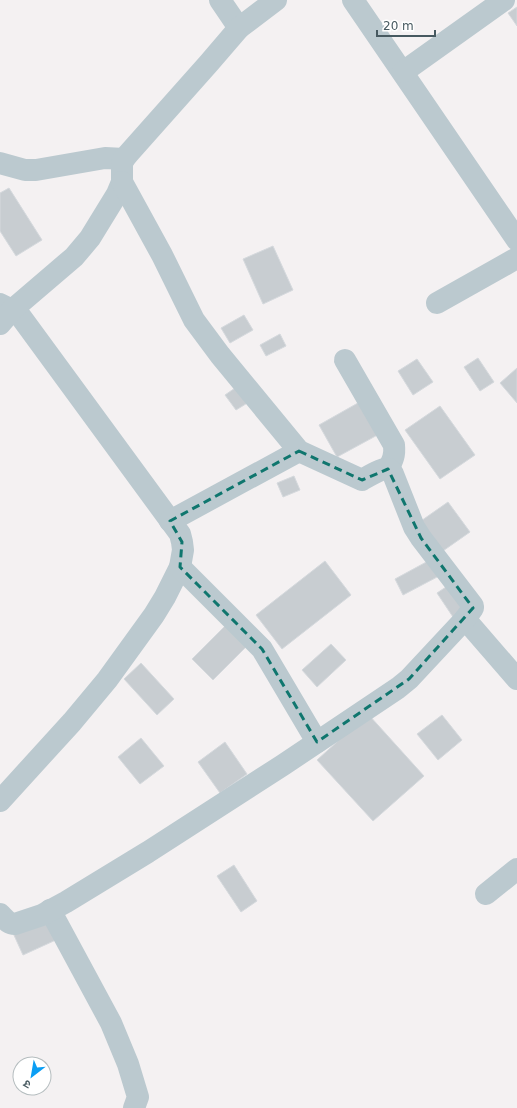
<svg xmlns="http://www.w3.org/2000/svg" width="517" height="1108" font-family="'DejaVu Sans','Noto Sans Devanagari',sans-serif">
  <rect width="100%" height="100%" fill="#f4f1f2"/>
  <g fill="#c8cdd1" stroke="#d5d9dd">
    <path d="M517,7V26L508,13Z"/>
    <path d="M9,188L42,240L16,256L0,231V193Z"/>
    <path d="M273,246L293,290L263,304L243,259Z"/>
    <path d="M244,315L253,330L230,343L221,328Z"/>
    <path d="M280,334L286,346L266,356L260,345Z"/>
    <path d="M478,358L494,382L480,391L464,367Z"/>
    <path d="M417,359L433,382L413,395L398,371Z"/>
    <path d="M517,368V403L500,383Z"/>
    <path d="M238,386L249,402L236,410L225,395Z"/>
    <path d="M365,399L383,432L337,457L319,425Z"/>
    <path d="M440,406L475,455L440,479L405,430Z"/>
    <path d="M294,476L300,490L283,497L277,483Z"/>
    <path d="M448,502L470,532L440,553L418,523Z"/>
    <path d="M430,560L439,576L403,595L395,579Z"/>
    <path d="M325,561L351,595L282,649L256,615Z"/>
    <path d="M452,583L468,607L453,617L437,593Z"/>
    <path d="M228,623L249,644L213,680L192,659Z"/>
    <path d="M331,644L346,660L317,687L302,670Z"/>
    <path d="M141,663L174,699L157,715L124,679Z"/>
    <path d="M368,714L424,776L373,821L317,760Z"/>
    <path d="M442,715L462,740L438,760L417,734Z"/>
    <path d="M141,738L164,766L140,784L118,757Z"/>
    <path d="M225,742L247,774L220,793L198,762Z"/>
    <path d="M234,865L257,901L241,912L217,876Z"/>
    <path d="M47,916L58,939L23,955L13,933Z"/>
  </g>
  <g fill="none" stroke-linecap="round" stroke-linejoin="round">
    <g stroke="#bbc9cf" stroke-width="22">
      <path d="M220,0L239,28"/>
      <path d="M353,0L517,240"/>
      <path d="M403,72L504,0"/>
      <path d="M0,163L25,170H36L105,158L124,159"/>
      <path d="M437,303L517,258"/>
      <path d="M0,304L12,310L21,317L180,534L182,542L183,550L180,567L165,597L154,615L107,680L72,722L0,801"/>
      <path d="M0,324L12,310L74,257L90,238L117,194L122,182V164L124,159L129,153L209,63L239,28L276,0"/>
      <path d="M345,360L394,445C395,455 393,460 388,469"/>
      <path d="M170,521L299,451"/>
      <path d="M180,567L262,649L317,742"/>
      <path d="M465,619L517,679"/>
      <path d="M486,894L517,869"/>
      <path d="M50,910L111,1023L128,1064L138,1097L134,1108"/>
      <path d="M0,914C5,919 8,924 15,924L42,915L66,902L148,852L283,765L398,688L409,679L465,619L473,608V606L421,538L414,527L393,474C392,472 391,470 389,469C383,467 367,477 362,480L299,451L220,355L194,320L162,255L122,182"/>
    </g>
  </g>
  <path fill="none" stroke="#0f766e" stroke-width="3" stroke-dasharray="8 5" stroke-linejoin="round" d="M299,451L362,480L388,469L421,538L473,608L409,679L317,742L262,649L180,567L182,542L170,521Z"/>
  <g transform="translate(32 1076) rotate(211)"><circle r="19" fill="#ffffff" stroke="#b5bdbf"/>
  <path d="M0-3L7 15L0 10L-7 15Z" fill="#0b9ef4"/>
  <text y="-6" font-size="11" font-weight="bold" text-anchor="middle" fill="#475960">उ</text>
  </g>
  <path d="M377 30v6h58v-6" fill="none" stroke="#475960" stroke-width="2"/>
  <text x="383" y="30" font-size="12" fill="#475960" stroke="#ffffff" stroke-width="3" paint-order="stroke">20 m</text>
</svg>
